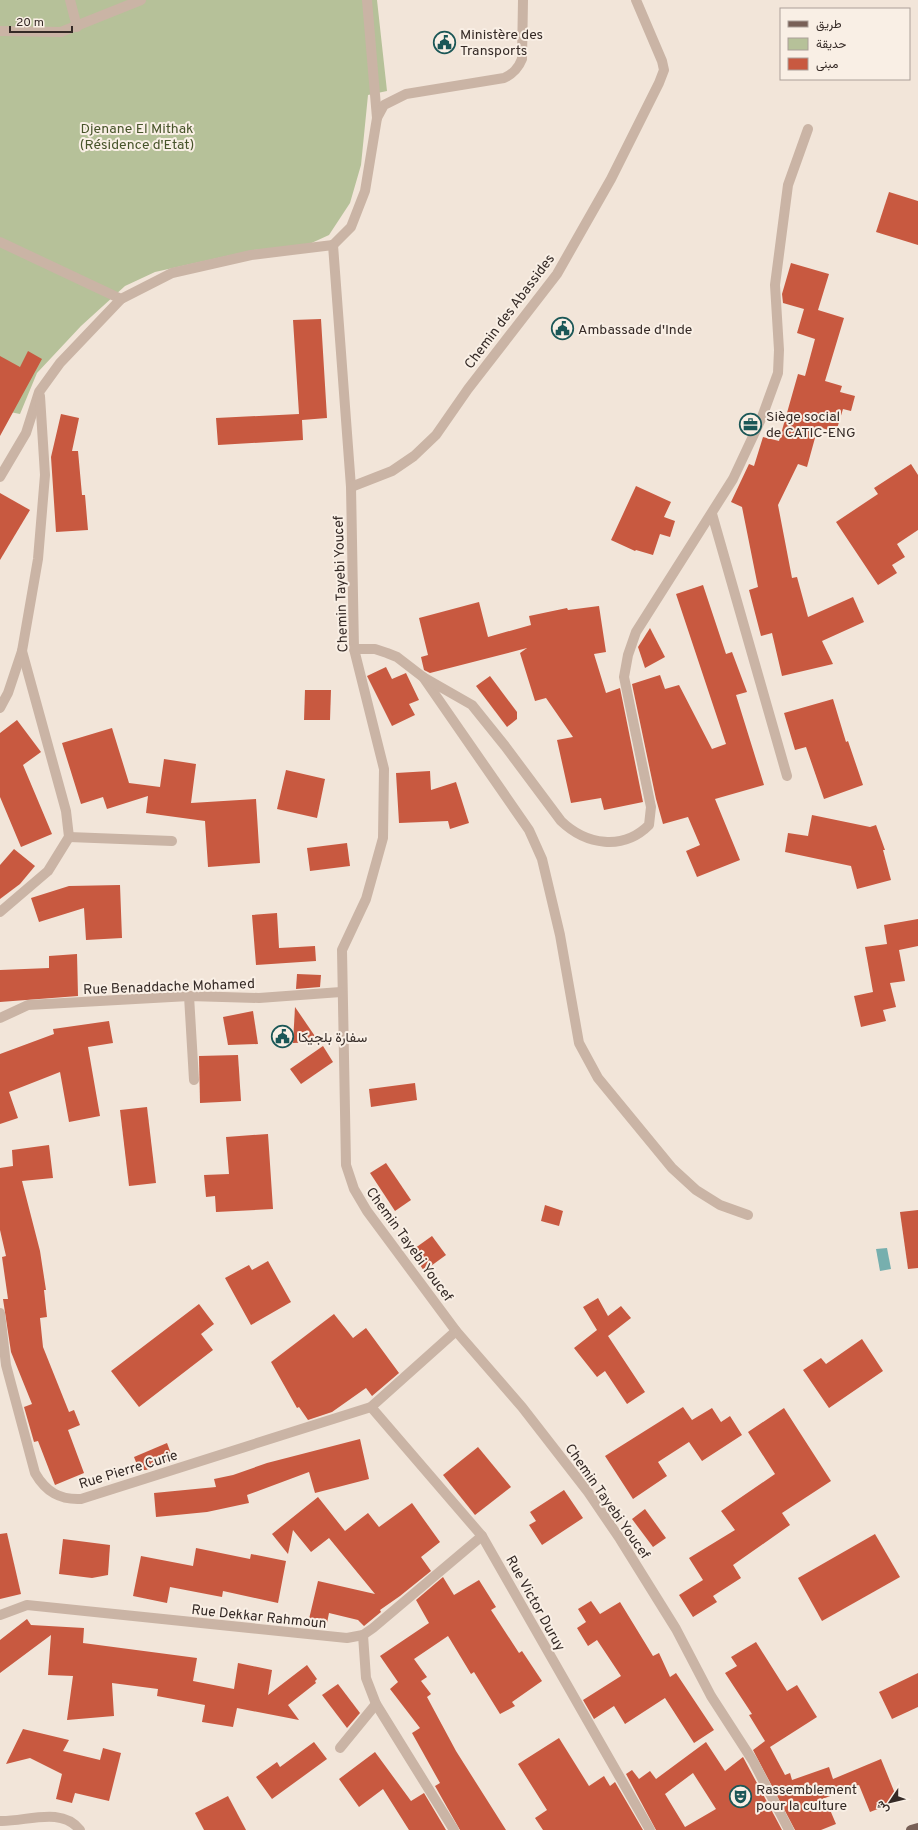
<svg xmlns="http://www.w3.org/2000/svg" width="918" height="1830" font-family="Overpass,Vazirmatn,sans-serif">
  <rect width="100%" height="100%" fill="#f2e5d9"/>
  <path fill="#b6c199" d="M0,0H377L387,91L368,95L361,165L350,203L329,235L305,246L254,250L155,272L125,286L81,326L37,373L20,414L0,410Z"/>
  <path fill="#77afae" d="M887,1248L891,1269L880,1271L876,1249Z"/>
  <g fill="#c85940" fill-rule="evenodd">
    <path d="M889,192L918,201V245L876,232Z"/>
    <path d="M791,263L829,274L818,310L844,318L825,381L842,386L840,392L855,396L851,411L843,409L836,432L818,427L807,467L798,464L778,505L792,578L797,577L808,617L853,597L864,622L822,641L833,664L782,676L772,633L761,636L749,590L758,587L742,507L731,502L749,464L754,466L763,437L779,441L798,374L805,376L815,339L797,333L804,309L783,303L782,294Z"/>
    <path d="M321,319L327,418L302,420L303,440L218,445L216,418L299,414L293,320Z"/>
    <path d="M28,351L42,359L0,436V356L20,367Z"/>
    <path d="M61,414L79,418L72,451H78L82,495H85L88,530L56,532L51,457Z"/>
    <path d="M911,464L918,475V530L897,544L905,557L892,565L897,573L878,585L836,522L878,494L874,488Z"/>
    <path d="M636,486L671,502L664,517L675,521L670,537L660,534L653,555L636,550L635,551L611,540Z"/>
    <path d="M0,493L30,510L0,560Z"/>
    <path d="M703,585L726,654L732,652L747,692L736,695L764,785L715,799L740,860L697,877L686,851L700,845L688,817L663,824L656,799L632,684L660,675L665,689L679,685L712,749L726,744L676,594Z"/>
    <path d="M479,602L488,637L531,625L529,616L567,608L568,610L599,606L606,652L594,654L606,693L620,688L643,802L604,810L601,798L571,803L557,740L573,737L546,698L535,701L520,653L527,648L430,673L424,670L421,657L428,655L419,618Z"/>
    <path d="M650,628L665,657L645,668L638,647Z"/>
    <path d="M386,667L392,679L406,673L419,700L409,704L415,715L392,726L367,676Z"/>
    <path d="M490,676L517,712V719L507,727L476,686Z"/>
    <path d="M305,690H331L330,720H304Z"/>
    <path d="M833,699L846,742L848,741L863,785L824,799L806,747L795,750L784,713Z"/>
    <path d="M17,720L41,752L23,765L52,834L21,847L0,797V733Z"/>
    <path d="M112,728L129,783L160,787L164,759L196,764L191,803L256,799L260,863L208,867L205,821L146,813L148,796L107,809L103,797L81,804L62,743Z"/>
    <path d="M286,770L325,779L317,818L277,809Z"/>
    <path d="M430,771L431,790L456,782L469,823L450,829L448,821L399,823L396,773Z"/>
    <path d="M812,815L870,827L876,825L885,850H883L891,880L857,889L851,866L785,852L788,833L808,836Z"/>
    <path d="M347,843L350,866L310,871L307,848Z"/>
    <path d="M14,849L35,866L20,884L0,899V865Z"/>
    <path d="M120,885L122,938L86,940L84,908L39,922L31,898L69,886Z"/>
    <path d="M277,913L279,948L315,946L316,961L256,965L252,915Z"/>
    <path d="M918,919V946L899,950L905,981L890,983L896,1007L883,1010L886,1021L861,1027L854,996L873,992L865,947L887,944L884,925Z"/>
    <path d="M77,954L78,996L0,1002V970L49,968V956Z"/>
    <path d="M297,974L321,975L320,987L296,989Z"/>
    <path d="M295,1007L319,1042L293,1043Z"/>
    <path d="M253,1011L258,1044L228,1045L223,1017Z"/>
    <path d="M109,1021L113,1043L88,1047L100,1116L69,1122L60,1072L9,1092L18,1118L0,1124V1054L54,1034L53,1029Z"/>
    <path d="M323,1046L333,1062L301,1084L290,1069Z"/>
    <path d="M238,1055L241,1101L200,1103L199,1056Z"/>
    <path d="M415,1083L417,1100L371,1107L369,1089Z"/>
    <path d="M147,1107L156,1183L129,1186L120,1110Z"/>
    <path d="M268,1134L273,1209L216,1212L215,1196L206,1197L204,1175L229,1174L226,1137Z"/>
    <path d="M49,1145L53,1178L22,1181L40,1251L46,1290H44L47,1317L40,1318L43,1347L69,1412L74,1410L80,1425L68,1430L84,1473L55,1485L38,1441L34,1442L24,1407L32,1404L11,1352L3,1299H8L2,1257L6,1256L0,1230V1168L13,1166L12,1150Z"/>
    <path d="M386,1163L411,1200L395,1211L370,1173Z"/>
    <path d="M545,1205L563,1211L559,1226L541,1221Z"/>
    <path d="M918,1210V1268L908,1269L900,1212Z"/>
    <path d="M432,1236L446,1255L424,1271L411,1251Z"/>
    <path d="M268,1261L291,1302L251,1325L225,1278L249,1265L252,1270Z"/>
    <path d="M598,1298L608,1316L621,1306L631,1318L608,1336L645,1392L627,1404L605,1371L597,1377L574,1348L597,1330L583,1307Z"/>
    <path d="M199,1304L214,1324L201,1334L213,1350L139,1407L111,1371Z"/>
    <path d="M334,1314L353,1338L366,1328L399,1373L372,1396L366,1388L332,1412L308,1420L299,1407L297,1408L271,1362Z"/>
    <path d="M862,1339L883,1371L829,1408L803,1370L821,1358L826,1364Z"/>
    <path d="M683,1407L692,1420L712,1408L721,1422L730,1416L742,1435L702,1461L689,1442L658,1462L667,1476L633,1499L605,1456Z"/>
    <path d="M784,1408L831,1481L782,1513L790,1525L733,1565L741,1578L713,1596L717,1602L693,1617L679,1595L703,1580L689,1558L735,1530L721,1511L775,1474L748,1432Z"/>
    <path d="M360,1439L369,1479L315,1493L309,1472L247,1495L249,1503L207,1512L156,1517L154,1493L216,1487L214,1479L233,1475L267,1463Z"/>
    <path d="M167,1443L173,1459L146,1470H139L134,1457Z"/>
    <path d="M478,1447L511,1487L475,1515L443,1475Z"/>
    <path d="M564,1490L583,1518L542,1545L529,1525L536,1521L530,1512Z"/>
    <path d="M318,1497L345,1531L368,1513L379,1527L412,1503L440,1542L421,1557L431,1571L400,1596L380,1610L381,1612L364,1626L358,1620L329,1613L327,1623L309,1619L318,1581L375,1594L329,1538L311,1552L293,1530L288,1554L272,1534Z"/>
    <path d="M645,1509L666,1538L653,1547L632,1519Z"/>
    <path d="M7,1533L21,1594L0,1599V1534Z"/>
    <path d="M875,1534L900,1577L822,1621L798,1578Z"/>
    <path d="M63,1539L110,1545L108,1575L92,1578L59,1574Z"/>
    <path d="M196,1548L250,1559L251,1554L286,1561L278,1603L223,1591L222,1597L170,1587L167,1603L133,1596L141,1556L193,1566Z"/>
    <path d="M443,1577L454,1595L479,1580L496,1607L491,1610L519,1653L522,1651L542,1681L512,1702L515,1706L500,1714L474,1672L471,1674L448,1636L414,1659L427,1677L421,1681L431,1694L427,1697L456,1751L506,1830H460L435,1786L440,1783L412,1733L420,1728L390,1689L398,1682L380,1656L429,1623L416,1600Z"/>
    <path d="M591,1601L600,1614L620,1602L653,1656L659,1653L670,1677L676,1673L714,1730L694,1743L665,1698L625,1724L614,1706L594,1719L583,1700L621,1676L597,1640L588,1646L577,1628L586,1622L578,1609Z"/>
    <path d="M27,1619L31,1625L84,1628L83,1643L197,1658L193,1681L234,1689L238,1663L272,1670L268,1695L307,1665L317,1679L315,1681L316,1683L288,1705L299,1720L237,1708L233,1727L202,1722L205,1705L157,1696L158,1689L112,1683L114,1716L67,1720L73,1676L48,1675L51,1635L0,1673V1640Z"/>
    <path d="M756,1642L787,1691L797,1685L817,1717L770,1747L785,1775L790,1773L792,1780L829,1767L833,1779L881,1759L898,1801L870,1812L859,1785L825,1798L836,1824L821,1830H795L753,1750L765,1741L749,1715L752,1714L725,1673L737,1666L731,1657Z"/>
    <path d="M918,1673V1707L892,1719L879,1692Z"/>
    <path d="M338,1684L360,1713L347,1728L322,1695Z"/>
    <path d="M23,1729L69,1740L63,1751L100,1760L103,1748L121,1753L109,1801L75,1793L72,1803L56,1799L62,1774L30,1758L6,1764Z"/>
    <path d="M559,1738L589,1786L604,1776L610,1786L615,1782L643,1830H543L535,1818L547,1810L518,1764Z"/>
    <path d="M314,1742L327,1759L272,1799L256,1777L277,1762L280,1767Z"/>
    <path d="M706,1742L725,1771L743,1757L782,1830H656L626,1774L632,1770L639,1779L650,1771L656,1779ZM693,1773L716,1809L685,1827L665,1794Z"/>
    <path d="M375,1752L411,1801L424,1793L446,1830H409L383,1789L359,1807L339,1779Z"/>
    <path d="M228,1796L246,1830H204L195,1813Z"/>
  </g>
  <g fill="none" stroke-linecap="round" stroke-linejoin="round">
    <g stroke="#cab4a5" stroke-width="10">
      <path d="M70,0L77,27"/>
      <path d="M367,0L377,118"/>
      <path d="M0,31L61,32L141,0"/>
      <path d="M0,242L121,299"/>
      <path d="M333,245L351,487L354,649L384,769L383,838L366,899L342,950L346,1165L354,1189L367,1211L456,1331L522,1407L588,1492L620,1539L676,1629L711,1696L753,1761L789,1830"/>
      <path d="M333,245L351,227L365,191L377,118L384,105L406,94L504,78C513,74 518,69 522,59L523,0"/>
      <path d="M0,477L26,433L39,392L60,363L121,299L172,273L251,255L333,245"/>
      <path d="M351,487L392,471L414,456L436,435L468,389L557,274L611,179L659,83L664,70L662,61L636,0"/>
      <path d="M712,514L787,776"/>
      <path d="M354,649H375L387,653L397,657L423,677L529,830L542,859L560,935L579,1043L598,1078L672,1168L696,1190L720,1205L748,1215"/>
      <path d="M423,677L472,705L505,746L561,821C586,845 623,851 649,825L651,807L624,677L628,655L636,632L733,479L762,417L778,373L779,350L775,285L788,185L808,129"/>
      <path d="M0,708L8,693L22,651L38,559L45,475L40,396"/>
      <path d="M69,837L172,841"/>
      <path d="M0,912L48,871L69,837L66,811L22,651"/>
      <path d="M189,996L194,1080"/>
      <path d="M0,1018L28,1005L189,996L259,998L341,992"/>
      <path d="M0,1313L6,1365L35,1473C46,1492 60,1500 81,1499L371,1407L456,1331"/>
      <path d="M371,1407L482,1536L650,1830"/>
      <path d="M0,1615L27,1605L347,1638L363,1635L373,1628L482,1536"/>
      <path d="M363,1635L366,1678L376,1704L454,1830"/>
      <path d="M340,1748L376,1704"/>
      <path d="M0,1821C26,1822 61,1806 80,1830"/>
    </g>
    <path stroke="#786057" stroke-width="10" d="M911,1830L918,1828"/>
  </g>
  <defs>
    <symbol id="civic-ring" viewBox="-11 -11 22 22"><circle r="9.5" fill="#f9efe5" stroke="#1b5757" stroke-width="1.5"/><path d="M-.6-6.5H3V-4.5H.6V-3L4-1V1h2V6H-6V1h2V-1L-.6-3ZM-1.2 2.5V6h2.4V2.5Z" fill="#1b5757"/></symbol>
    <symbol id="office-ring" viewBox="-11 -11 22 22"><circle r="9.5" fill="#f9efe5" stroke="#1b5757" stroke-width="1.5"/><path d="M-6-3h4V-5.5h4V-3h4V5H-6ZM-1-4.5V-3h2v-1.5ZM-6 0V1H6V0Z" fill="#1b5757"/></symbol>
    <symbol id="theatre-ring" viewBox="-11 -11 22 22"><circle r="9.5" fill="#f9efe5" stroke="#1b5757" stroke-width="1.5"/><path d="M-5-5.5Q0-4 5-5.5V0Q5 5 0 6Q-5 5-5 0ZM-3.3-2.5H-1v1.5H-3.3ZM1-2.5H3.3v1.5H1ZM-2.8 1Q0 5.5 2.8 1Z" fill="#1b5757"/></symbol>
  </defs>
  <g fill-rule="evenodd">
    <use href="#civic-ring" x="432" y="30" width="25" height="25"/>
    <use href="#civic-ring" x="550" y="316" width="25" height="25"/>
    <use href="#office-ring" x="738" y="412" width="25" height="25"/>
    <use href="#civic-ring" x="270" y="1024" width="25" height="25"/>
    <use href="#theatre-ring" x="728" y="1784" width="25" height="25"/>
  </g>
  <g text-anchor="middle" stroke-width="4" stroke-linejoin="round" paint-order="stroke">
    <g font-size="14" fill="#352a26" stroke="#f9efe5" text-anchor="start">
      <text x="460" y="39">Ministère des<tspan x="460" dy="16">Transports</tspan></text>
      <text x="578" y="334">Ambassade d'Inde</text>
      <text x="766" y="421">Siège social<tspan x="766" dy="16">de CATIC-ENG</tspan></text>
      <text x="298" y="1042">سفارة بلجيكا</text>
      <text x="756" y="1794">Rassemblement<tspan x="756" dy="16">pour la culture</tspan></text>
    </g>
    <g font-size="14" fill="#47542a" stroke="#f9efe5">
      <text x="137" y="133">Djenane El Mithak<tspan x="137" dy="16">(Résidence d'Etat)</tspan></text>
    </g>
    <g font-size="14" fill="#352a26" stroke="#f9efe5">
      <text transform="translate(509 311) rotate(-53)" y="5">Chemin des Abassides</text>
      <text transform="translate(340 584) rotate(-92)" y="5">Chemin Tayebi Youcef</text>
      <text transform="translate(169 986) rotate(-2)" y="5">Rue Benaddache Mohamed</text>
      <text transform="translate(410 1244) rotate(54)" y="5">Chemin Tayebi Youcef</text>
      <text transform="translate(128 1469) rotate(-17)" y="5">Rue Pierre Curie</text>
      <text transform="translate(608 1501) rotate(55)" y="5">Chemin Tayebi Youcef</text>
      <text transform="translate(536 1603) rotate(61)" y="5">Rue Victor Duruy</text>
      <text transform="translate(259 1616) rotate(6)" y="5">Rue Dekkar Rahmoun</text>
    </g>
  </g>
  <rect x="780" y="8" width="130" height="72" fill="#f9efe5" stroke="#aba099"/>
  <rect x="788" y="21" width="20" height="6" fill="#786057" stroke="#aba099"/>
  <text x="816" y="28" font-size="12" fill="#352a26">طريق</text>
  <rect x="788" y="38" width="20" height="12" fill="#b6c199" stroke="#aba099"/>
  <text x="816" y="48" font-size="12" fill="#352a26">حديقة</text>
  <rect x="788" y="58" width="20" height="12" fill="#c85940" stroke="#aba099"/>
  <text x="816" y="68" font-size="12" fill="#352a26">مبنى</text>
  <g transform="translate(890 1802) rotate(235)" stroke="#f9efe5" stroke-width="3" paint-order="stroke">
  <path d="M0-3L7 15L0 10L-7 15Z" fill="#352a26"/>
  <text y="-6" font-size="11" font-weight="bold" text-anchor="middle" fill="#352a26">ش</text>
  </g>
  <path d="M10 26v6h62v-6" fill="none" stroke="#352a26" stroke-width="2"/>
  <text x="16" y="26" font-size="12" fill="#352a26" stroke="#f9efe5" stroke-width="3" paint-order="stroke">20 m</text>
</svg>
